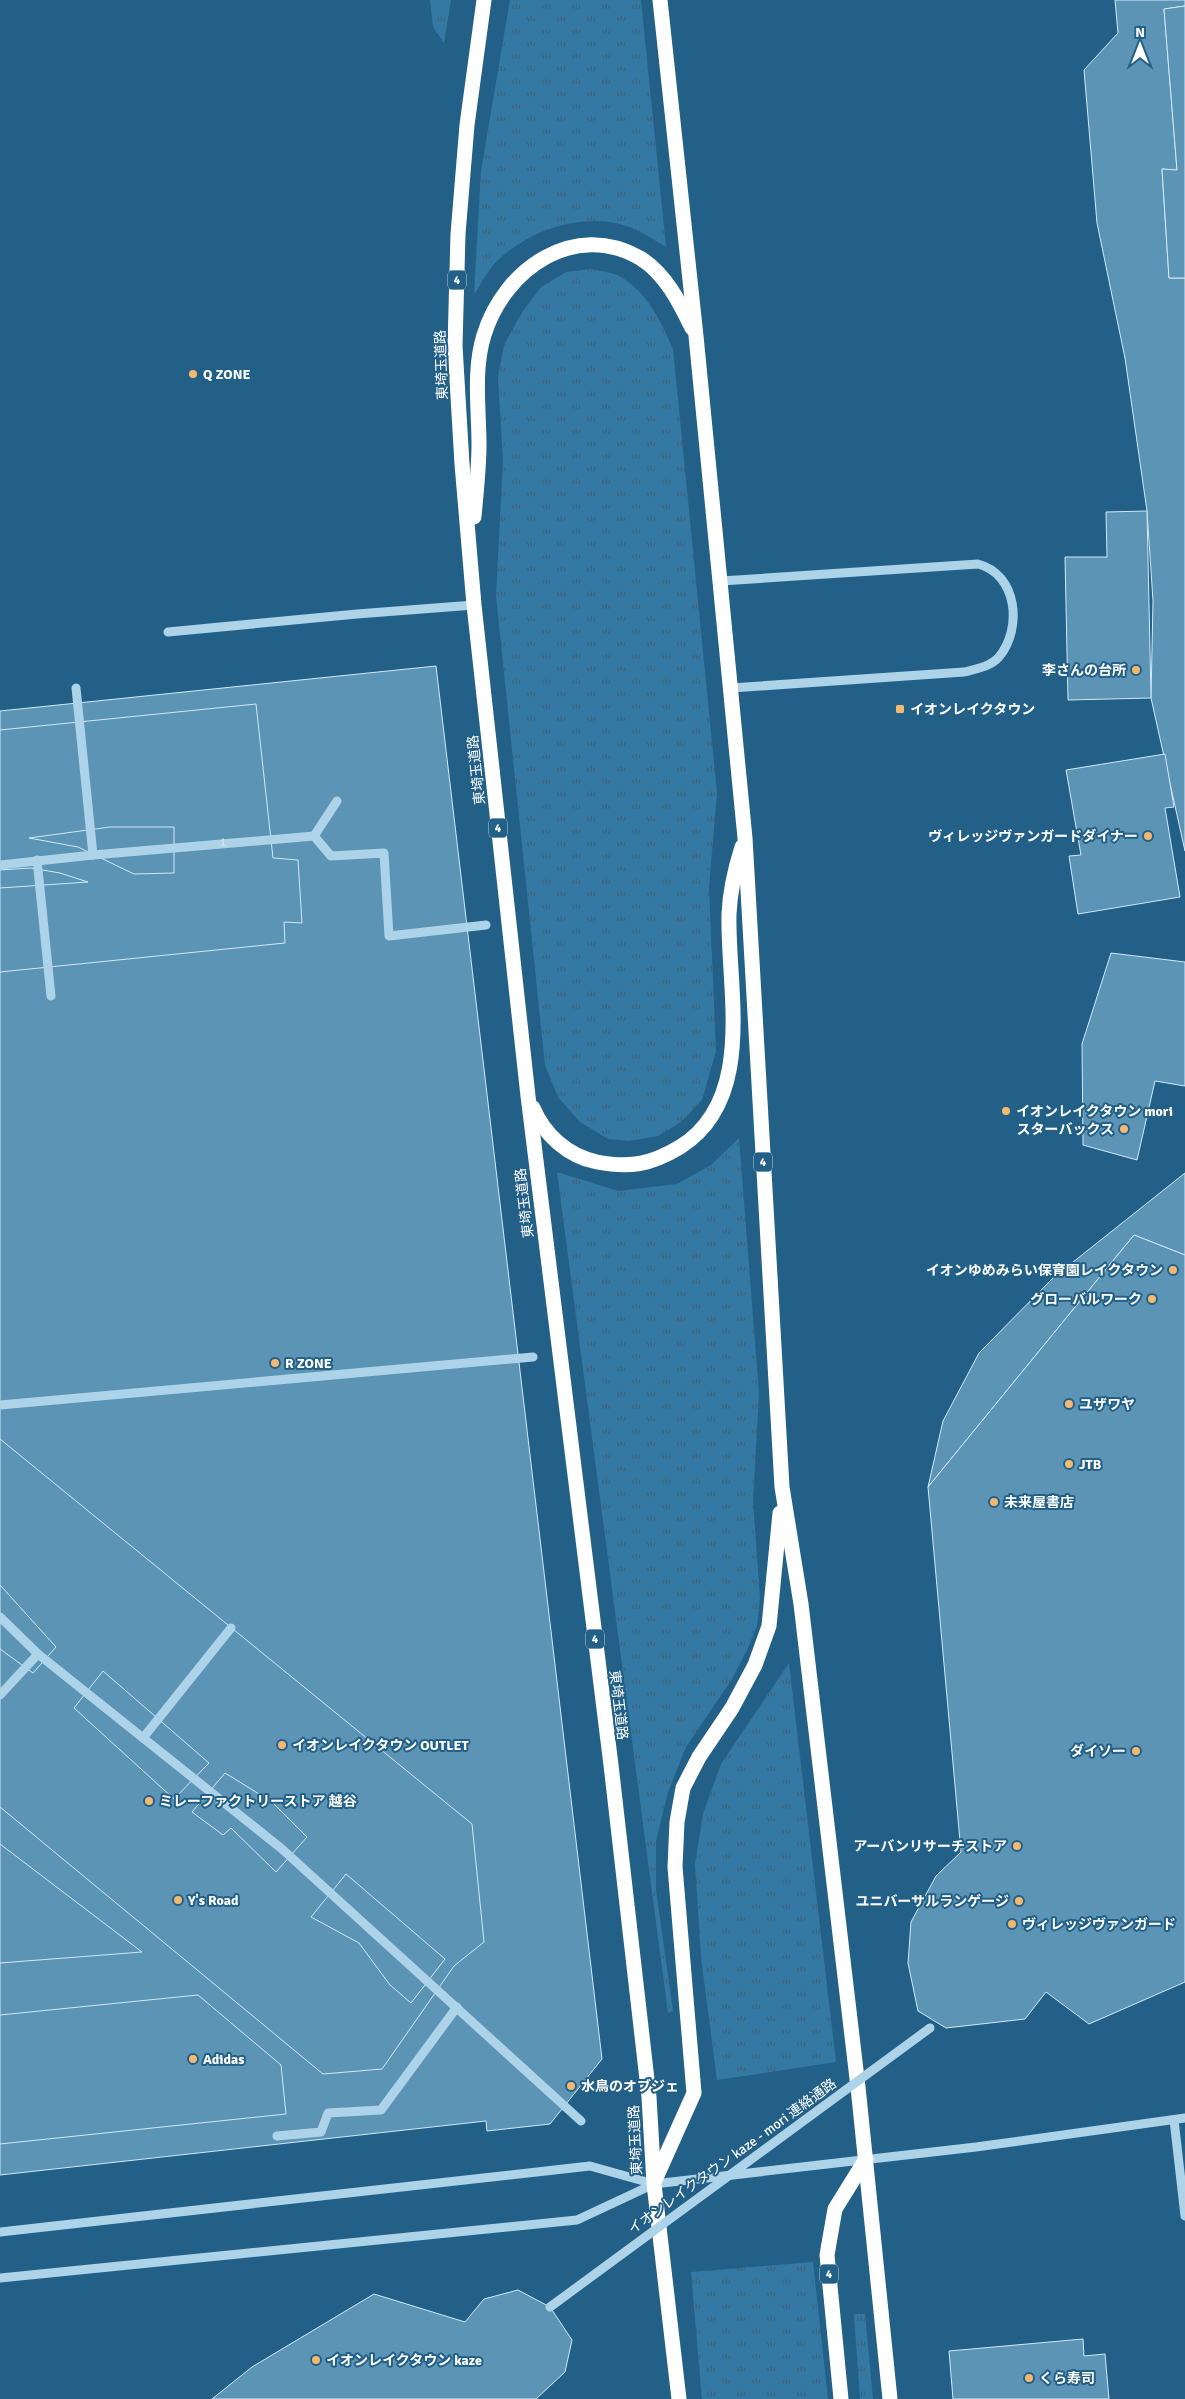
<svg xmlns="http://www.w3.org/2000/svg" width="1185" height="2399" font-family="Signika,'Noto Sans JP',sans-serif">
  <defs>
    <pattern id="grass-tufts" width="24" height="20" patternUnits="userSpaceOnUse" patternTransform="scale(1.25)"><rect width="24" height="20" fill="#3479a3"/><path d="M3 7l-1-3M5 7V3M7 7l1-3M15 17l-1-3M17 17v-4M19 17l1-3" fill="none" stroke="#406278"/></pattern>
  </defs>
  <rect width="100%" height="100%" fill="#236087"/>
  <g fill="url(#grass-tufts)">
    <path d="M430,0H451L444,43L433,27Z"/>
    <path d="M510,0H641L666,247C656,241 646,234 636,230C591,208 528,229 495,263C487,272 481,284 474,295L481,171Z"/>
    <path d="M591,269C600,271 613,272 621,277C648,293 661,322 673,349L717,793L709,887L716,1051L702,1100L681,1122L658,1136L629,1141L608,1139L580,1122L558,1097L545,1065L496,596L503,461L498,377L504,345L523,311L541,287L566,272Z"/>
    <path d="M739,1138L759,1394L753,1501L760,1598L757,1626L747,1650L732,1679L686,1747L668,1792L656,1841V1890L673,2011L668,2013L557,1172L618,1191L677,1184L711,1165Z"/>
    <path d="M789,1663L836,2062L717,2080L701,1957L695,1864L703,1814L721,1764Z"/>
    <path d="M813,2262L828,2399H702L691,2272Z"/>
    <path d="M854,2314H865L873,2399H860Z"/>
  </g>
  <g fill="#5c94b6" stroke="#d2e9f7" fill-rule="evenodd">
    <path d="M1115,0H1185V6L1164,9L1177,170L1162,169L1169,278H1185V851L1151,698L1153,601L1147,511L1125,358L1097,223L1084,70L1118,33Z"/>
    <path d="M1185,6V278H1169L1162,169L1177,170L1164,9Z"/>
    <path d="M1147,511L1151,698L1068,700L1065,557H1107L1106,512Z"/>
    <path d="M436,666L602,2059L550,2124L487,2131L486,2121L0,2175V711Z"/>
    <path d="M256,704L273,858L298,860L302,923L284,922L285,943L0,972V888L88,882L60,873L31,868L0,870V730ZM110,827H174V873L134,874L78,847L29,838Z"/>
    <path d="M1165,754L1174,807L1165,808L1180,897L1078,914L1069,856L1081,855L1066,770Z"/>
    <path d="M1111,953L1185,962V1086L1155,1081L1137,1160L1083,1145L1082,1044Z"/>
    <path d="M1185,1173V1255L1134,1235L928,1487L943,1421L979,1353L1053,1278Z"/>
    <path d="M1134,1235L1185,1255V1982L1089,2024L1046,1992L1025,2019L946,2028L918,2011L908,1963L911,1922L936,1876L961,1852L928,1487Z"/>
    <path d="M0,1439L472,1824L484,1942L454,1966L382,2069L323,2074L0,1807V1649L33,1673L56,1647L0,1585ZM103,1671L209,1763L174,1799L74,1708ZM225,1773L272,1802L307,1837L276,1872L231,1828L223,1835L192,1812ZM346,1874L445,1959L411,2003L390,1985L359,1943L311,1917Z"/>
    <path d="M0,1844L142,1952L0,1963Z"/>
    <path d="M198,1995L281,2065L286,2114L0,2144V2015Z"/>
    <path d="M518,2290L550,2307L572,2340L565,2372L536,2399H212L252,2367L374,2294L465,2322L484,2299Z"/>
    <path d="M1083,2339L1084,2356L1105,2354L1109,2399H953L949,2351Z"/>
  </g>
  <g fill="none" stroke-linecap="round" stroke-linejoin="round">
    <g stroke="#add3e9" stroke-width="9">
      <path d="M721,581L978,564C1017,574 1023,628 999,657C990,667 976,669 964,672L731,688"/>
      <path d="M168,632L357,614L474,605"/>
      <path d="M76,688L93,855"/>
      <path d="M314,836L337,801"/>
      <path d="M37,860L51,996"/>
      <path d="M0,865L93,855L314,836L331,856L384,853L389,936L486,925"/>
      <path d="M0,1405L533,1357"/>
      <path d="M0,1617L38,1654L282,1849L581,2121"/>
      <path d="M0,1695L38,1654"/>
      <path d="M143,1738L231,1628"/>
      <path d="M1174,2120L1185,2216"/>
      <path d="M277,2136L321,2132L328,2113L381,2110L457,2007"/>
      <path d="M0,2232L590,2166L654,2184"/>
      <path d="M0,2278L577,2220L654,2184L976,2147L1185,2118"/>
    </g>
    <g stroke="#fff" stroke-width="15">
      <path d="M484,0L467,125L458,234L455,346L462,464L474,605L528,1096L611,1765L649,2097L654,2184L679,2399"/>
      <path d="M660,0L696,336L745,838L782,1487L801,1604L858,2087L890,2399"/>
      <path d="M474,517C476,493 479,469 479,445C479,409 473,370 484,335C504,269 575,220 640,258C665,273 680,303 692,328"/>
      <path d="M533,1108C544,1134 567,1156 597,1162C630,1168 650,1165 680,1147C757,1099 727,988 729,914C730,890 735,869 742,847"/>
      <path d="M655,2180L694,2093L675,1867L677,1822L683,1788L699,1757L732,1708L755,1665L769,1626L780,1513"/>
      <path d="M841,2399L827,2255L835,2209L866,2159"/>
    </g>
    <path stroke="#add3e9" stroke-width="9" d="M550,2307L930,2028"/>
  </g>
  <g fill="#f5b870" stroke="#236087" stroke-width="2">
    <circle cx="193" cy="374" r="5"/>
    <circle cx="1136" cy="670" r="5"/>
    <rect x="895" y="704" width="10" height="10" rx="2.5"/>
    <circle cx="1148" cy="836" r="5"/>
    <circle cx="1006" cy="1111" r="5"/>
    <circle cx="1124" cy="1129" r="5"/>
    <circle cx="1173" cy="1270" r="5"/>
    <circle cx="1152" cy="1299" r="5"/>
    <circle cx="275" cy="1363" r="5"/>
    <circle cx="1069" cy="1404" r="5"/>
    <circle cx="1069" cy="1464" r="5"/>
    <circle cx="994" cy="1502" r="5"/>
    <circle cx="282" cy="1745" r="5"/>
    <circle cx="1136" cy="1751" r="5"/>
    <circle cx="149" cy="1801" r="5"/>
    <circle cx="1017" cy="1846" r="5"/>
    <circle cx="178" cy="1900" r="5"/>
    <circle cx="1019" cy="1901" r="5"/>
    <circle cx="1012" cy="1924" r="5"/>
    <circle cx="193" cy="2059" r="5"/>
    <circle cx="571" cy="2086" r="5"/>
    <circle cx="316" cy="2360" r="5"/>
    <circle cx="1029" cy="2378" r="5"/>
  </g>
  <g text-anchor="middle" stroke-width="4" stroke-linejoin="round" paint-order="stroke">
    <g font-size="11" fill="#d6e4ed">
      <text x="223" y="846">1</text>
    </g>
    <g fill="#236087" stroke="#bdcfdb" stroke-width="1">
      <rect x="448" y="270.5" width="18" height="19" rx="4"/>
      <rect x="489" y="818.5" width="18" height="19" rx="4"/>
      <rect x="754" y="1152.5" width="18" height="19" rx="4"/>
      <rect x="586" y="1629.5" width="18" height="19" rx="4"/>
      <rect x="820" y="2264.5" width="18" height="19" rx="4"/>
    </g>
    <g font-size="12" font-weight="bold" fill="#fff">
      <text x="457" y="284">4</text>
      <text x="498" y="832">4</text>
      <text x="763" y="1166">4</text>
      <text x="595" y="1643">4</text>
      <text x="829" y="2278">4</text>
    </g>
    <g font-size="14" fill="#fff" stroke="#236087">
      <text transform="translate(441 365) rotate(-92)" y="5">東埼玉道路</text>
      <text transform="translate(476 770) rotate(-96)" y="5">東埼玉道路</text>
      <text transform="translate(524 1203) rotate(-97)" y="5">東埼玉道路</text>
      <text transform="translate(619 1705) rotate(83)" y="5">東埼玉道路</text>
      <text transform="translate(635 2140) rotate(-93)" y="5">東埼玉道路</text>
      <text transform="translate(732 2156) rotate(-36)" y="5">イオンレイクタウン kaze - mori 連絡通路</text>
    </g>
    <g font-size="14" font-weight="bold" fill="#fff" stroke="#236087" text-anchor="start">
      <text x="203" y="379">Q ZONE</text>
      <text x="1126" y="675" text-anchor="end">李さんの台所</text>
      <text x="910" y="714">イオンレイクタウン</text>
      <text x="1138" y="841" text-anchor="end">ヴィレッジヴァンガードダイナー</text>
      <text x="1016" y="1116">イオンレイクタウン mori</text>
      <text x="1114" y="1134" text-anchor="end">スターバックス</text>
      <text x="1163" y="1275" text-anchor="end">イオンゆめみらい保育園レイクタウン</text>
      <text x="1142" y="1304" text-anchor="end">グローバルワーク</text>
      <text x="285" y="1368">R ZONE</text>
      <text x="1079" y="1409">ユザワヤ</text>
      <text x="1079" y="1469">JTB</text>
      <text x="1004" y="1507">未来屋書店</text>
      <text x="292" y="1750">イオンレイクタウン OUTLET</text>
      <text x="1126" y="1756" text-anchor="end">ダイソー</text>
      <text x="159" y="1806">ミレーファクトリーストア 越谷</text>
      <text x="1007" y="1851" text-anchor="end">アーバンリサーチストア</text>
      <text x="188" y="1905">Y's Road</text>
      <text x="1009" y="1906" text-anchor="end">ユニバーサルランゲージ</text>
      <text x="1022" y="1929">ヴィレッジヴァンガード</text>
      <text x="203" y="2064">Adidas</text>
      <text x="581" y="2091">水鳥のオブジェ</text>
      <text x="326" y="2365">イオンレイクタウン kaze</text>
      <text x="1039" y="2383">くら寿司</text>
    </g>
  </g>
  <g transform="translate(1140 45)" stroke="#236087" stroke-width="4" paint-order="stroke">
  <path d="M0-4L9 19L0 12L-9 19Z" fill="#ffffff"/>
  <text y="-8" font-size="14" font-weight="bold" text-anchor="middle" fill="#ffffff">N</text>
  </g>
</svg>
